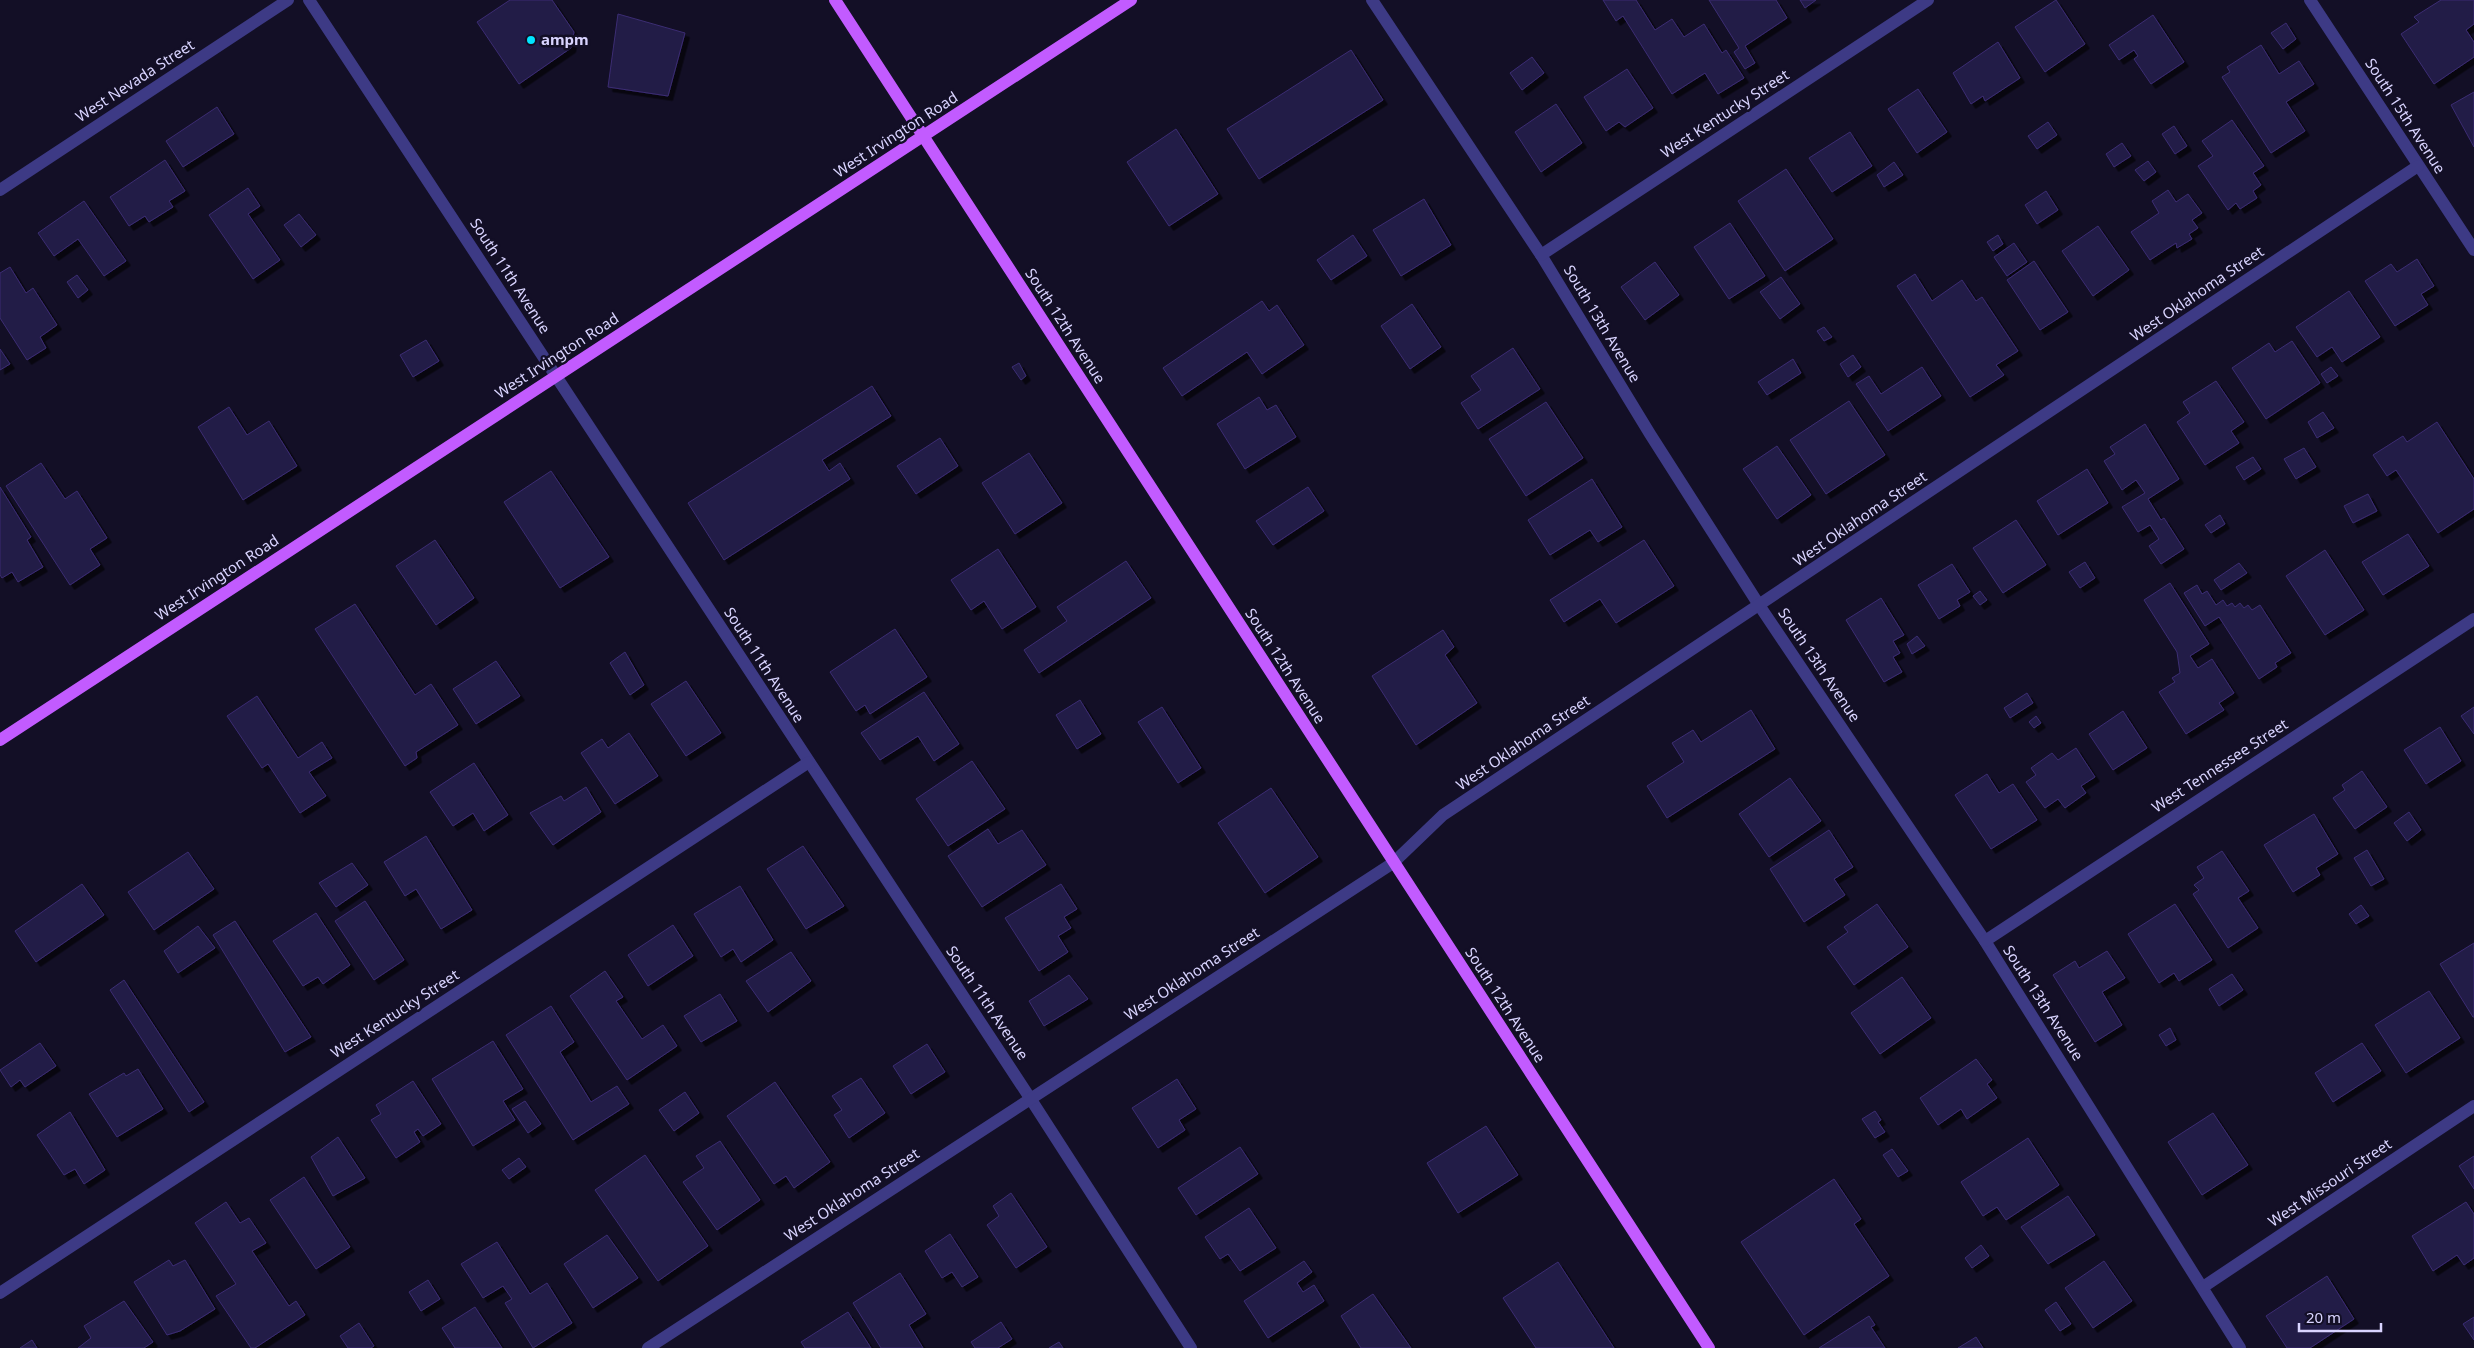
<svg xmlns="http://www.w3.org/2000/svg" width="2474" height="1348" font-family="'Noto Sans',sans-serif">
  <defs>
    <filter id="shadow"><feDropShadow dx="4.5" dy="4.5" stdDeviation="0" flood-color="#0009"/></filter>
  </defs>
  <rect width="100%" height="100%" fill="#130f26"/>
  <g fill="#241b47" stroke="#3b2d73" filter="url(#shadow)">
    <path d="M510,0H552L574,32L571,48L519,84L477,22Z"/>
    <path d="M1603,0H1636L1655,30L1672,19L1684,37L1704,24L1722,53L1726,50L1744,78L1718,94L1705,73L1672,94L1623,16L1616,21Z"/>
    <path d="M1709,0H1776L1787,18L1745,46L1755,63L1745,69L1734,52L1739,48Z"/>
    <path d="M1800,0H1816L1805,8Z"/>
    <path d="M2056,0L2085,44L2045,72L2015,27Z"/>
    <path d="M2441,0H2474V24L2466,30L2474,42V57L2434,84L2401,34L2419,22L2414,17Z"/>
    <path d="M618,14L685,33L668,96L608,87Z"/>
    <path d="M2153,15L2184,62L2151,84L2134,59L2138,56L2134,50L2119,60L2109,45Z"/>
    <path d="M2286,23L2296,39L2283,49L2271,33Z"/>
    <path d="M1998,42L2020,78L1985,101L1983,96L1971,104L1953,73Z"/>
    <path d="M2261,45L2279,74L2299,61L2314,84L2286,102L2305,131L2271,153L2222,77L2230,72L2227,67Z"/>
    <path d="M1351,50L1383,100L1259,179L1227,129Z"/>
    <path d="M1532,57L1544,73L1522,90L1510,73Z"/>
    <path d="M1627,69L1653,108L1625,127L1619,122L1606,131L1584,97Z"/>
    <path d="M1918,89L1947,132L1917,153L1888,109Z"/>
    <path d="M2474,92V147L2451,105Z"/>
    <path d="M1556,104L1582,143L1541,172L1515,132Z"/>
    <path d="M217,107L234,134L183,167L166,141Z"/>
    <path d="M2232,120L2264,166L2253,173L2261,185L2253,191L2257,198L2240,209L2236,203L2228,210L2198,166L2213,156L2202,141Z"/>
    <path d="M2048,122L2057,135L2037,149L2028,136Z"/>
    <path d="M2174,126L2187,146L2175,154L2162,134Z"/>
    <path d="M1176,129L1218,194L1169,226L1127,162Z"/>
    <path d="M1850,132L1872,166L1832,192L1809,158Z"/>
    <path d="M2122,143L2131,156L2114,167L2106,154Z"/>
    <path d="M165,160L185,191L169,201L173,207L149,222L145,216L129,226L110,197Z"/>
    <path d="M2148,161L2156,172L2144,181L2135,170Z"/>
    <path d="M1894,162L1903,175L1884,187L1877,175Z"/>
    <path d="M1786,169L1833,239L1785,271L1738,201Z"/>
    <path d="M248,188L260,206L248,214L280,260L253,279L209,215Z"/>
    <path d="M2168,190L2176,202L2188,194L2202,213L2192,220L2198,228L2189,234L2192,239L2177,248L2176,243L2150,260L2131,232L2159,213L2152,201Z"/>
    <path d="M2046,191L2058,210L2037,224L2025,205Z"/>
    <path d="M1424,199L1451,245L1401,276L1373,230Z"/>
    <path d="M84,201L126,261L104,276L78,239L54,256L38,233Z"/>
    <path d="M299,214L316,235L301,247L284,225Z"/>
    <path d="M1730,223L1765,276L1729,299L1694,247Z"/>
    <path d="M2098,226L2129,270L2093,296L2062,251Z"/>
    <path d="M1353,235L1367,256L1331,280L1317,260Z"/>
    <path d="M1998,235L2003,244L1993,251L1987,242Z"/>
    <path d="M2014,243L2027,262L2007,276L1994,257Z"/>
    <path d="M2417,259L2434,286L2421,294L2428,305L2395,326L2365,281L2391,264L2397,272Z"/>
    <path d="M2034,261L2068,312L2040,330L2007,280Z"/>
    <path d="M1655,262L1679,295L1645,320L1621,287Z"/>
    <path d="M10,267L26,293L33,288L57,325L40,337L46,348L27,360L0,318V273Z"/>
    <path d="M1915,274L1932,301L1962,280L1976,301L1982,297L2018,351L1996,365L2004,375L1970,397L1897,286Z"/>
    <path d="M77,275L88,290L78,298L67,282Z"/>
    <path d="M1781,277L1800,304L1780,319L1760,292Z"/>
    <path d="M2349,291L2380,337L2342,362L2332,347L2317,357L2296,327Z"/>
    <path d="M1262,301L1269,311L1277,305L1304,345L1262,374L1247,352L1182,396L1163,368Z"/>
    <path d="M1412,304L1441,347L1410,369L1381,326Z"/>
    <path d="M1824,327L1832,337L1824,341L1817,331Z"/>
    <path d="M426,340L439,361L413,377L400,355Z"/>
    <path d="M2292,341L2320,383L2266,419L2232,368L2269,343L2275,352Z"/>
    <path d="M1513,348L1540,389L1478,429L1461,403L1481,390L1471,376Z"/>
    <path d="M0,349L10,364L0,370Z"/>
    <path d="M1853,355L1861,367L1848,377L1840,364Z"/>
    <path d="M1793,359L1801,373L1767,395L1758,382Z"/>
    <path d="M1019,363L1026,376L1021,380L1012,367Z"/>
    <path d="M1922,367L1941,396L1888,431L1856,384L1869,376L1881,394Z"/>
    <path d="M2331,367L2338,376L2327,383L2321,374Z"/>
    <path d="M2216,381L2244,422L2231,431L2239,443L2205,465L2177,422L2190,413L2183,402Z"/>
    <path d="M872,386L891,416L822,460L829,471L840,463L850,479L724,560L688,503Z"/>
    <path d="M1259,397L1267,410L1276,405L1296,437L1245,469L1217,424Z"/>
    <path d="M1849,401L1885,455L1826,494L1790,440Z"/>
    <path d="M1546,402L1583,458L1526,496L1489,439Z"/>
    <path d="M229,407L247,435L269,421L297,466L243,500L198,427Z"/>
    <path d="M2323,412L2334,428L2317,438L2308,422Z"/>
    <path d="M2437,422L2474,479V509L2438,533L2396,470L2387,476L2373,455L2403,436L2407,442Z"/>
    <path d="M2145,424L2179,479L2148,499L2161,520L2164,518L2184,549L2161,564L2149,546L2159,539L2150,525L2138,532L2122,507L2145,493L2136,480L2122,490L2104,461L2115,454L2110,447Z"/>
    <path d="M940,438L958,466L916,494L897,466Z"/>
    <path d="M1777,446L1811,495L1777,519L1743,469Z"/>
    <path d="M2304,448L2316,467L2296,479L2284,459Z"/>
    <path d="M1029,453L1062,503L1015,534L982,483Z"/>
    <path d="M2253,457L2261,469L2244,480L2236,467Z"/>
    <path d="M41,463L65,499L77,491L107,538L90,549L100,565L70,585L6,486Z"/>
    <path d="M2087,469L2108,503L2058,535L2037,501Z"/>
    <path d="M551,471L609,557L560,588L504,502Z"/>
    <path d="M1592,479L1622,527L1598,542L1590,530L1550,555L1528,520Z"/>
    <path d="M0,487L31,537L27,540L43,567L18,582L12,572L2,578L0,575Z"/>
    <path d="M1308,487L1324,511L1273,545L1256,521Z"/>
    <path d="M2368,494L2377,511L2353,523L2344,506Z"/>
    <path d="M2220,515L2225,524L2211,533L2205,525Z"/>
    <path d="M2016,520L2046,565L2003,593L1973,548Z"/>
    <path d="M2408,534L2429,566L2383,595L2362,562Z"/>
    <path d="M435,540L474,598L436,625L396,566Z"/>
    <path d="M1644,540L1674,586L1616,623L1600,599L1564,622L1550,600Z"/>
    <path d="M998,549L1036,607L1002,629L984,601L971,610L951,580Z"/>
    <path d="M2325,550L2364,610L2325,635L2286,576Z"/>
    <path d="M1126,561L1151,598L1039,673L1024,650L1067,621L1057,607Z"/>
    <path d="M2085,562L2095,578L2080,588L2069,572Z"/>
    <path d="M2239,563L2247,573L2221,590L2214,580Z"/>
    <path d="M1952,564L1970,592L1957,600L1960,606L1939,619L1918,585Z"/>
    <path d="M2170,583L2209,644L2190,656L2198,668L2212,659L2234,693L2219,703L2224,710L2186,734L2159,692L2175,682L2172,678L2180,673L2177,652L2144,600Z"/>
    <path d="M2197,585L2202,594L2207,591L2216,605L2223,600L2227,606L2232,603L2235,607L2240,603L2244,608L2248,605L2252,610L2260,605L2291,653L2275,663L2277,667L2259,679L2219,617L2205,626L2184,593Z"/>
    <path d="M1980,591L1987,600L1980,605L1973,596Z"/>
    <path d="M1881,598L1904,635L1893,641L1900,653L1893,657L1902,672L1884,682L1846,620Z"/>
    <path d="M355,604L415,695L431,684L458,725L416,752L417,758L405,766L315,629Z"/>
    <path d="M895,629L927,677L870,714L865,705L856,711L830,672Z"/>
    <path d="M1443,630L1454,647L1445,655L1477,703L1416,745L1372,676Z"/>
    <path d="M1917,636L1925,646L1912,654L1907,644Z"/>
    <path d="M625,652L644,685L630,695L610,663Z"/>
    <path d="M496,661L520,696L476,724L453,689Z"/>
    <path d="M686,681L721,733L686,756L651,704Z"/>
    <path d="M924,692L959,744L934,761L918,736L880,760L861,733Z"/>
    <path d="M2027,693L2033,703L2010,718L2004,708Z"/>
    <path d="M257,696L298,758L322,742L332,758L309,772L326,796L300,813L268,764L262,768L227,716Z"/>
    <path d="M1080,700L1101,734L1077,749L1056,715Z"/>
    <path d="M1162,707L1201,768L1178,783L1138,722Z"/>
    <path d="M2474,707V734L2461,716Z"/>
    <path d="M1751,710L1775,749L1667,818L1647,786L1684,762L1672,743L1693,730L1701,742Z"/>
    <path d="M2123,711L2147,748L2113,770L2089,734Z"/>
    <path d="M2036,716L2041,723L2034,728L2029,722Z"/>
    <path d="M2440,727L2461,761L2426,784L2404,750Z"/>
    <path d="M629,733L658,776L615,804L581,753L602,739L608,748Z"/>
    <path d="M2076,748L2095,777L2081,786L2086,793L2065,808L2058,799L2045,808L2026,782L2036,775L2031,768L2052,753L2058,760Z"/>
    <path d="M972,761L1005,809L948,846L916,799Z"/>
    <path d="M474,763L508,815L484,831L473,813L453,826L430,792Z"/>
    <path d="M2362,771L2387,807L2355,829L2333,798L2345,790L2342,785Z"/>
    <path d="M1987,774L1999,793L2013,784L2037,820L1991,849L1955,795Z"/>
    <path d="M1790,778L1821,821L1769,857L1739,814Z"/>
    <path d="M586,787L601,812L553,845L530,813L561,796L564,801Z"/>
    <path d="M1271,788L1318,857L1265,893L1218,823Z"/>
    <path d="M2409,812L2421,830L2407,841L2394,823Z"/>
    <path d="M2314,814L2338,854L2316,868L2320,875L2293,892L2264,845Z"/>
    <path d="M988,829L998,844L1022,830L1046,865L982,907L948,856Z"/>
    <path d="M1829,830L1853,867L1834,879L1845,895L1804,922L1770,869Z"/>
    <path d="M426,836L472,910L441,929L416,889L405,896L384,862Z"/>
    <path d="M803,846L844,906L806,929L767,869Z"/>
    <path d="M2367,850L2384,879L2371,886L2354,858Z"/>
    <path d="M2222,851L2249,891L2238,898L2258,928L2228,948L2193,894L2199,890L2194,885L2204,878L2197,867Z"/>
    <path d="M188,852L214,889L154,930L128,892Z"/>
    <path d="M352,863L368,885L336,907L319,883Z"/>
    <path d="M82,884L104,915L36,962L15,931Z"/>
    <path d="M1061,884L1077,909L1064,917L1071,928L1058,936L1068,952L1039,971L1005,918Z"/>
    <path d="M740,886L773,940L741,962L733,949L721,957L694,914Z"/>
    <path d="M365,901L404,960L374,980L335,921Z"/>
    <path d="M1877,904L1908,947L1854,985L1827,947L1848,932L1844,927Z"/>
    <path d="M2175,904L2212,960L2179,981L2174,973L2159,983L2128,934Z"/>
    <path d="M2361,905L2369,916L2356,924L2349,914Z"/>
    <path d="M316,913L350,965L323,984L318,977L303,986L273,941Z"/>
    <path d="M235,921L311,1037L285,1052L213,935Z"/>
    <path d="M673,925L693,956L648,986L628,955Z"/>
    <path d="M198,926L215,948L178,973L164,951Z"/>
    <path d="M2474,943V1017H2473L2440,964Z"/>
    <path d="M2107,951L2125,978L2102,992L2122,1025L2095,1042L2053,975L2075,961L2079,968Z"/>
    <path d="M791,952L811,981L768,1012L746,981Z"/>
    <path d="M605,971L623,997L616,1001L642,1039L663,1025L677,1046L627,1080L570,996Z"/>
    <path d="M2232,974L2243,990L2219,1006L2209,989Z"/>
    <path d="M1069,975L1088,999L1044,1026L1029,1001Z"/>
    <path d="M1902,977L1931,1018L1880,1054L1851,1013Z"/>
    <path d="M124,980L204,1102L189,1112L110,990Z"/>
    <path d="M2429,991L2460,1038L2406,1073L2375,1025Z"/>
    <path d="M720,994L737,1021L701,1042L684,1016Z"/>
    <path d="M551,1006L574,1042L560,1052L591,1102L617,1086L629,1104L573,1140L506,1035Z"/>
    <path d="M2170,1028L2176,1040L2166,1046L2159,1035Z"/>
    <path d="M493,1041L523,1089L503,1101L515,1120L473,1146L432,1079Z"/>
    <path d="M40,1043L56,1066L25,1087L20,1080L11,1087L0,1070Z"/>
    <path d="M2362,1043L2381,1071L2333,1102L2315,1073Z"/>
    <path d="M927,1044L945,1072L911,1094L893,1066Z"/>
    <path d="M1976,1059L1992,1080L1987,1084L1997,1098L1967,1119L1961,1109L1938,1125L1920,1098Z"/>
    <path d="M138,1069L163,1109L117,1137L89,1094L124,1073L126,1076Z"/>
    <path d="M861,1078L885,1113L849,1138L834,1115L842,1110L832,1096Z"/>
    <path d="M1177,1079L1196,1109L1179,1120L1185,1130L1158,1148L1132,1108Z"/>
    <path d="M413,1081L441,1124L423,1136L418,1129L414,1132L420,1142L396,1158L371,1120L381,1114L376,1105Z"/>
    <path d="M775,1082L830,1162L794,1188L786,1176L774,1184L727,1116Z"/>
    <path d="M685,1092L699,1113L674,1131L659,1110Z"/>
    <path d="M525,1101L541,1124L528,1133L512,1109Z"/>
    <path d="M1875,1111L1881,1120L1878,1122L1885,1132L1875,1138L1862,1119Z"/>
    <path d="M70,1112L105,1170L84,1184L75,1169L64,1175L37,1135Z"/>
    <path d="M2213,1113L2248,1165L2202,1195L2168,1142Z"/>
    <path d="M1486,1126L1518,1175L1458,1213L1427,1163Z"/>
    <path d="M338,1137L365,1178L333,1196L311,1157Z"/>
    <path d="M2028,1138L2059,1185L2006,1220L1997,1207L1983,1216L1961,1182Z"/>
    <path d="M720,1141L760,1200L717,1230L683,1182L704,1168L696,1156Z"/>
    <path d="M1240,1147L1258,1174L1196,1215L1178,1188Z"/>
    <path d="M1892,1149L1908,1171L1898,1177L1883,1155Z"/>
    <path d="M645,1155L708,1246L658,1281L595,1190Z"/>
    <path d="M2474,1156V1189L2459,1166Z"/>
    <path d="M519,1158L526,1167L509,1179L502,1170Z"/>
    <path d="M304,1177L350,1247L316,1269L270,1200Z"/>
    <path d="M1834,1179L1861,1219L1854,1224L1889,1276L1804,1335L1741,1242Z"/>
    <path d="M1011,1193L1047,1247L1016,1268L987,1225L999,1216L993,1206Z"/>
    <path d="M2068,1196L2095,1235L2048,1264L2021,1227Z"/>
    <path d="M226,1202L240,1223L249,1218L266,1243L252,1251L289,1306L296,1301L305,1315L255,1348H251L216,1296L236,1284L195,1223Z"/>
    <path d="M2466,1202L2474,1214V1258L2464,1265L2457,1255L2433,1271L2412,1236Z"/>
    <path d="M1249,1208L1276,1248L1240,1271L1228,1254L1220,1259L1205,1237Z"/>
    <path d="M950,1234L978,1277L962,1287L952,1272L942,1278L925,1251Z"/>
    <path d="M607,1235L638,1278L593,1308L564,1264Z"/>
    <path d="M497,1242L530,1294L547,1283L572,1323L533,1348L505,1303L512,1299L503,1286L483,1298L461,1264Z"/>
    <path d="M1981,1245L1989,1256L1972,1268L1965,1258Z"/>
    <path d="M169,1260L173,1266L185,1260L215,1309L180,1331L167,1335L134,1282Z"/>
    <path d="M1304,1261L1312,1272L1297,1283L1303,1292L1314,1285L1324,1301L1268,1338L1244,1301Z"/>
    <path d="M2104,1261L2132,1301L2093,1328L2065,1288Z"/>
    <path d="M1558,1262L1614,1348H1536L1503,1298Z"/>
    <path d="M900,1273L926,1314L909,1325L923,1348H881L853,1303Z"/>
    <path d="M2327,1276L2354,1319L2310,1348H2287L2266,1316Z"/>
    <path d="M428,1280L440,1299L421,1311L409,1292Z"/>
    <path d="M1373,1294L1411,1348H1361L1341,1316Z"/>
    <path d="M124,1301L153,1342L144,1348H78L91,1338L84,1326Z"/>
    <path d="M2056,1302L2071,1324L2060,1331L2045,1310Z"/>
    <path d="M475,1307L502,1348H455L442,1328Z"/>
    <path d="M848,1312L871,1348H805L801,1342Z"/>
    <path d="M1869,1316L1875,1325L1871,1327L1885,1348H1819Z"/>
    <path d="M2474,1317V1340L2463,1324Z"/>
    <path d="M1001,1322L1012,1339L998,1348H975L971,1342Z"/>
    <path d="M359,1323L374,1346L371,1348H348L340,1336Z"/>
    <path d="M1976,1337L1983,1348H1958Z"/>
    <path d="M32,1340L37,1348H20Z"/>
    <path d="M1059,1342L1063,1348H1049Z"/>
  </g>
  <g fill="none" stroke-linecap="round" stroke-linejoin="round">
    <g stroke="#3d3a85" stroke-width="12">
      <path d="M309,0L1030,1098L1191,1348"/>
      <path d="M1372,0L1541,255L1650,434L1759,605L1985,941L2240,1348"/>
      <path d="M2310,0L2474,250"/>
      <path d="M0,190L288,0"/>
      <path d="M1541,255L1928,0"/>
      <path d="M1985,941L2474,619"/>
      <path d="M2203,1287L2474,1106"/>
      <path d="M0,1293L809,762"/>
      <path d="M648,1348L1393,863L1443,815L2418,166"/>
    </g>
    <g stroke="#c25bff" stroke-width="12">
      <path d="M835,0L1709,1348"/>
      <path d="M0,740L1131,0"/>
    </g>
  </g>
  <circle fill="#00e5ff" stroke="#130f26" stroke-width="2" cx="531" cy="40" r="5"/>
  <g text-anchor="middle" stroke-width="5" stroke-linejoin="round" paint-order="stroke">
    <g font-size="15" font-weight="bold" fill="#d9d4ff" stroke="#130f26" text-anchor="start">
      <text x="541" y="45">ampm</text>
    </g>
    <g font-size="15" fill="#d9d4ff" stroke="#130f26">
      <text transform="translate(135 81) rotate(-33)" y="5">West Nevada Street</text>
      <text transform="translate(1725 114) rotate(-33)" y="5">West Kentucky Street</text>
      <text transform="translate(2405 116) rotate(57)" y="5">South 15th Avenue</text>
      <text transform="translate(896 135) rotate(-33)" y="5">West Irvington Road</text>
      <text transform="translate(510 276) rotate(57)" y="5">South 11th Avenue</text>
      <text transform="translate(2197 294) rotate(-34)" y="5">West Oklahoma Street</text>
      <text transform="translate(1602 324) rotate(59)" y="5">South 13th Avenue</text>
      <text transform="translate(1065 326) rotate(57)" y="5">South 12th Avenue</text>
      <text transform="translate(557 356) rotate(-33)" y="5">West Irvington Road</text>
      <text transform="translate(1860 519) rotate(-34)" y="5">West Oklahoma Street</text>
      <text transform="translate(217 578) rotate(-33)" y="5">West Irvington Road</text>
      <text transform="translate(764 665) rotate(57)" y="5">South 11th Avenue</text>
      <text transform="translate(1819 665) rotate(56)" y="5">South 13th Avenue</text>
      <text transform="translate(1285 666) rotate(57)" y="5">South 12th Avenue</text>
      <text transform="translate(1523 743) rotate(-34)" y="5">West Oklahoma Street</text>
      <text transform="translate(2220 766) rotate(-33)" y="5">West Tennessee Street</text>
      <text transform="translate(1192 974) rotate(-33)" y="5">West Oklahoma Street</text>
      <text transform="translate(987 1003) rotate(56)" y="5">South 11th Avenue</text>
      <text transform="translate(2043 1003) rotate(57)" y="5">South 13th Avenue</text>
      <text transform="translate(1505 1005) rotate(57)" y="5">South 12th Avenue</text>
      <text transform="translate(395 1014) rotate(-33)" y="5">West Kentucky Street</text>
      <text transform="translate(2330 1183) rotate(-34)" y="5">West Missouri Street</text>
      <text transform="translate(852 1195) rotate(-33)" y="5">West Oklahoma Street</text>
    </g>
  </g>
  <path d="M2299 1323v8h82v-8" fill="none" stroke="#d9d4ff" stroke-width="2.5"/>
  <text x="2306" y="1323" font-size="15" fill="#d9d4ff" stroke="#130f26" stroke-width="4" paint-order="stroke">20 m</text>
</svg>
